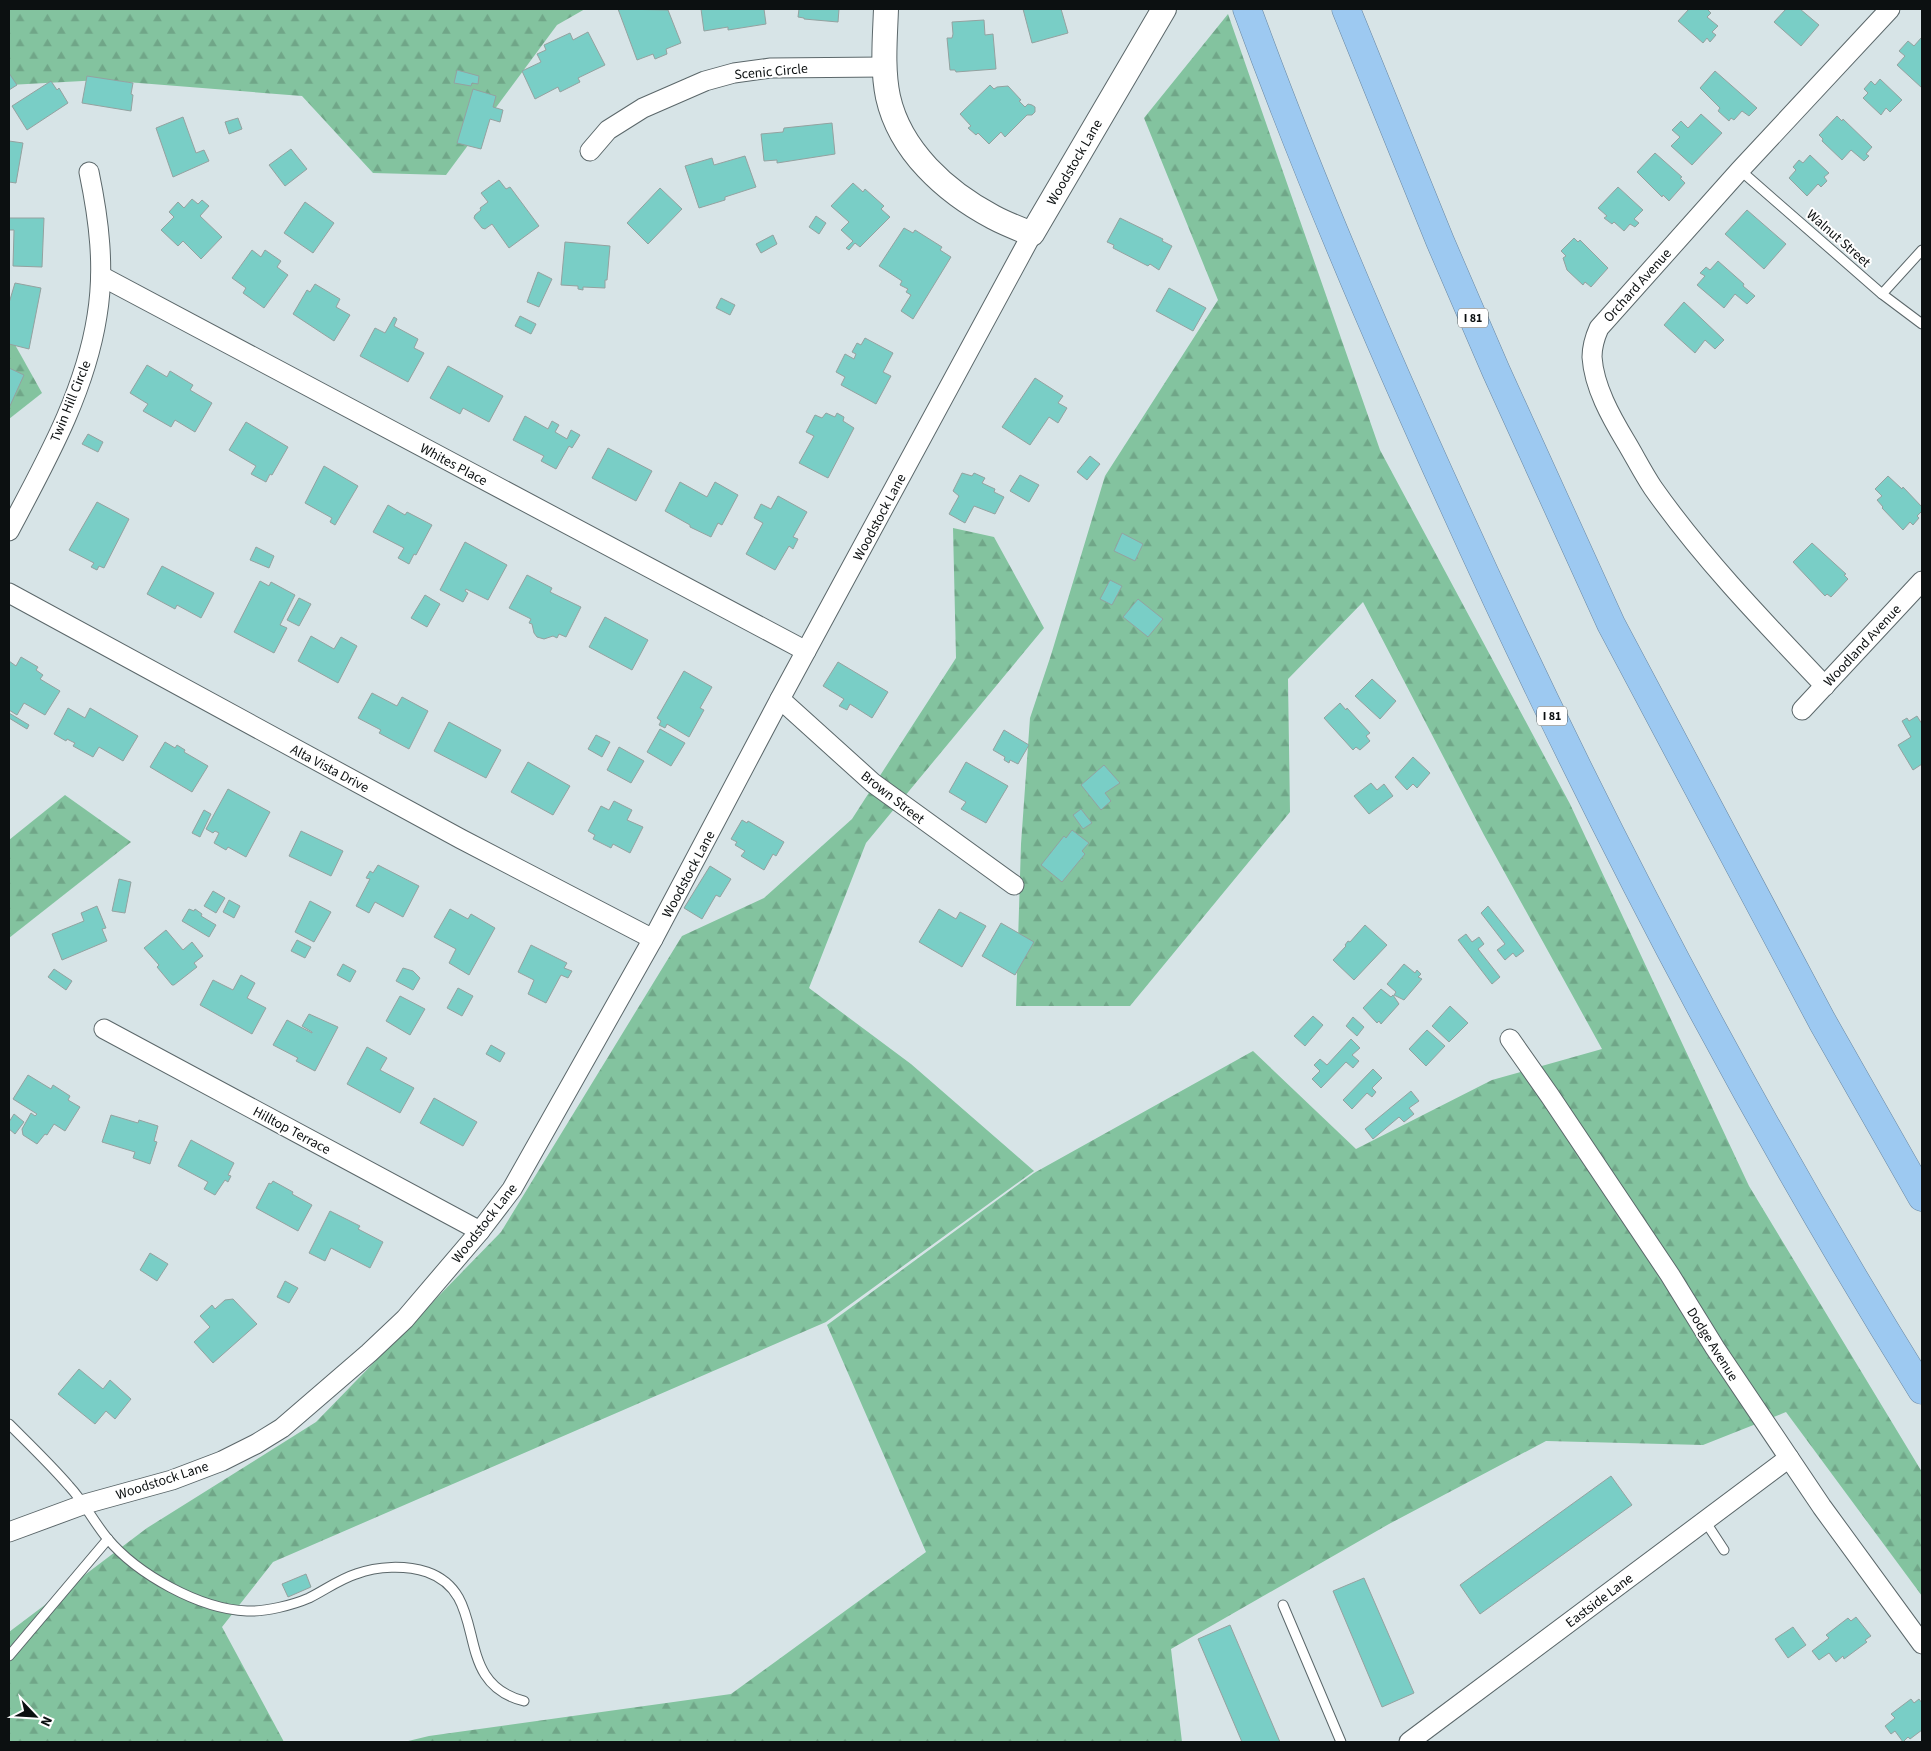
<svg xmlns="http://www.w3.org/2000/svg" width="1931" height="1751" font-family="'Source Sans 3',sans-serif">
  <defs>
    <pattern id="forest-firs" width="22" height="20" patternUnits="userSpaceOnUse" patternTransform="scale(1.25)"><rect width="22" height="20" fill="#83c39f"/><path d="M5 1l3.5 6h-7zM16 11l3.5 6h-7z" fill="#70a688"/></pattern>
  </defs>
  <rect width="100%" height="100%" fill="#d7e4e7"/>
  <g fill="url(#forest-firs)">
    <path d="M9,9H585L557,25L446,175L373,173L302,96L101,80L9,85Z"/>
    <path d="M1228,14L1380,450L1570,804L1749,1186L1922,1472V1596L1786,1412L1703,1445L1546,1441L1389,1524L1171,1649L1182,1742H404L429,1736L731,1694L926,1552L827,1325L1034,1173L1253,1051L1356,1149L1492,1080L1602,1049L1484,835L1363,602L1288,679L1290,812L1130,1006H1016L1021,844L1030,718L1051,655L1105,476L1218,300L1144,118Z"/>
    <path d="M9,334L42,393L9,419Z"/>
    <path d="M953,528L994,537L1044,628L866,843L809,988L911,1064L1034,1171L826,1322L273,1562L222,1627L284,1742H9V1632L147,1528L316,1422L501,1232L682,936L764,898L852,819L956,658Z"/>
    <path d="M65,795L131,842L9,938V840Z"/>
  </g>
  <g fill="#79cec6" stroke="#94a2a0">
    <path d="M618,9L668,10L681,43L666,49L667,54L655,59L653,54L637,60Z"/>
    <path d="M701,9H764L766,24L728,30V27L704,31Z"/>
    <path d="M799,9H839L838,22L804,19V18L798,17Z"/>
    <path d="M1023,9H1061L1068,33L1032,43Z"/>
    <path d="M1689,9H1707L1711,13L1707,17L1718,26L1712,32L1716,35L1710,42L1707,38L1703,43L1678,21Z"/>
    <path d="M1786,9H1800L1819,25L1801,46L1774,22Z"/>
    <path d="M984,20L985,35L993,34L996,69L956,72L955,70H950L947,38H952L953,34L952,22Z"/>
    <path d="M588,32L605,65L578,78L580,82L560,92L558,87L535,99L522,71L541,62L537,54L546,50L544,45L570,33L573,40Z"/>
    <path d="M1921,38L1922,39V88L1897,65L1905,56L1899,51L1908,41L1914,46Z"/>
    <path d="M457,70L479,76L478,84L472,83L471,86L454,83Z"/>
    <path d="M1715,71L1757,108L1749,116L1742,111L1734,120L1731,118L1729,121L1718,111L1720,108L1700,88Z"/>
    <path d="M9,73L17,85L9,90Z"/>
    <path d="M87,76L133,83L131,94L133,95L131,111L82,103Z"/>
    <path d="M1880,79L1902,100L1890,112L1886,108L1881,115L1863,98L1868,93L1864,89L1871,81L1875,85Z"/>
    <path d="M51,81L57,90L59,88L68,103L27,130L12,106Z"/>
    <path d="M990,85L994,89L997,87L1008,86L1021,100L1019,101L1025,107L1028,104L1032,105L1035,107V112L1032,115H1027L1005,137L1001,132L989,144L978,133L976,135L968,128L971,126L960,114Z"/>
    <path d="M473,89L496,96L493,107L503,110L500,122L490,119L481,149L457,143Z"/>
    <path d="M1701,114L1722,133L1692,165L1671,146L1680,137L1672,130L1681,121L1688,128Z"/>
    <path d="M1837,116L1842,121L1843,119L1872,147L1866,154L1869,156L1864,161L1851,150L1842,160L1822,141L1823,139L1819,135Z"/>
    <path d="M183,117L196,153L204,150L209,161L173,177L156,128Z"/>
    <path d="M238,118L242,129L229,134L225,122Z"/>
    <path d="M832,123L835,154L777,163V160L764,161L761,134L783,132L784,128Z"/>
    <path d="M9,141L23,143L16,183L9,182Z"/>
    <path d="M291,149L307,169L285,186L269,165Z"/>
    <path d="M1655,153L1682,177L1680,178L1685,183L1669,201L1663,195L1662,197L1637,172Z"/>
    <path d="M1810,155L1829,173L1824,177L1827,181L1821,187L1818,184L1807,196L1789,178L1796,170L1793,167L1799,160L1803,163Z"/>
    <path d="M745,156L756,187L725,197V200L699,208L685,166L712,158L714,165Z"/>
    <path d="M499,180L506,189L510,187L539,226L509,248L492,224L485,229L482,228L474,218L475,215L481,210L480,208L488,202L481,193Z"/>
    <path d="M853,183L863,192L865,189L884,206L881,209L890,217L860,247L855,243L849,250L846,248L853,241L841,230L849,222L831,206Z"/>
    <path d="M1618,187L1643,210L1634,219L1639,223L1635,227L1630,224L1624,231L1614,222L1612,224L1604,218L1607,216L1598,208Z"/>
    <path d="M660,188L682,209L648,244L627,223Z"/>
    <path d="M192,199L198,204L202,200L209,206L200,216L222,237L201,259L183,241L178,246L161,230L174,217L169,212L178,202L184,208Z"/>
    <path d="M305,202L334,223L313,253L284,233Z"/>
    <path d="M1747,210L1786,244L1764,269L1725,234Z"/>
    <path d="M816,216L826,223L819,234L809,227Z"/>
    <path d="M9,218H44L42,267L13,266L14,230H9Z"/>
    <path d="M1120,218L1163,239L1162,241L1172,246L1159,270L1150,264L1148,266L1113,248L1114,245L1107,242Z"/>
    <path d="M904,228L913,233L915,230L942,247L940,250L951,257L913,319L901,311L911,295L906,292L908,289L900,285L902,281L879,266Z"/>
    <path d="M773,235L777,244L761,253L756,244Z"/>
    <path d="M1574,238L1578,242L1580,240L1608,268L1591,287L1585,282L1583,285L1567,270L1563,258L1566,256L1561,251Z"/>
    <path d="M565,242L610,246L607,280H605V288L583,287V290L578,289V286L561,285Z"/>
    <path d="M252,250L261,257L265,250L281,261L277,267L288,275L264,308L243,293L246,288L232,278Z"/>
    <path d="M1718,261L1744,284L1743,286L1755,296L1747,304L1735,294L1724,308L1697,285L1705,276L1700,273L1706,267L1710,270Z"/>
    <path d="M538,272L552,279L539,307L527,302Z"/>
    <path d="M15,283L41,288L29,349L9,344V303Z"/>
    <path d="M315,284L340,299L336,307L350,315L334,341L293,314L307,290L310,292Z"/>
    <path d="M1169,288L1206,308L1193,331L1156,311Z"/>
    <path d="M721,298L735,305L730,315L716,308Z"/>
    <path d="M1684,302L1724,340L1715,349L1705,340L1695,353L1664,325Z"/>
    <path d="M520,316L536,324L531,334L515,326Z"/>
    <path d="M394,317L397,319L394,326L418,339L414,348L424,353L408,382L360,356L375,328L385,333Z"/>
    <path d="M865,338L893,353L883,372L891,376L876,404L841,385L845,377L836,372L845,354L854,359L856,354L852,352L857,343L861,345Z"/>
    <path d="M147,365L167,377L170,371L193,385L190,390L212,403L195,432L175,420L171,427L143,411L148,404L130,393Z"/>
    <path d="M448,366L503,396L489,422L463,408L460,414L430,398Z"/>
    <path d="M9,368L24,375L9,408Z"/>
    <path d="M1035,378L1063,396L1058,403L1067,408L1058,423L1049,417L1030,445L1002,427Z"/>
    <path d="M826,413L835,417L837,413L844,417L843,421L854,428L828,478L799,463L814,436L806,432L815,415L822,418Z"/>
    <path d="M525,416L548,429L552,421L559,425L555,432L567,439L571,430L580,435L572,448L569,446L556,469L541,461L544,456L513,440Z"/>
    <path d="M246,422L288,447L272,475L270,474L266,482L251,474L256,466L229,450Z"/>
    <path d="M88,434L103,442L98,452L82,444Z"/>
    <path d="M608,448L652,471L636,501L592,478Z"/>
    <path d="M1090,456L1100,464L1087,480L1077,472Z"/>
    <path d="M324,466L358,486L335,525L330,522L332,518L305,503Z"/>
    <path d="M962,473L972,476L974,473L985,478L982,483L995,489L994,492L1004,497L995,514L974,506L965,523L949,514L959,496L953,491Z"/>
    <path d="M1020,475L1039,485L1029,502L1010,491Z"/>
    <path d="M1888,476L1902,489L1903,487L1922,507V511L1917,516L1919,518L1913,525L1910,522L1903,530L1882,508L1883,507L1877,500L1882,496L1875,489Z"/>
    <path d="M680,482L707,497L715,482L738,495L722,525L718,523L711,537L690,527V525L665,511Z"/>
    <path d="M778,496L807,512L793,537L798,539L793,549L789,546L775,570L746,554L763,523L754,518L761,504L771,509Z"/>
    <path d="M97,502L129,519L104,568L99,566L97,570L91,567L94,563L69,550Z"/>
    <path d="M388,505L405,515L407,512L432,525L416,555L414,554L409,564L398,558L404,548L373,532Z"/>
    <path d="M1122,533L1143,544L1135,561L1114,551Z"/>
    <path d="M465,542L507,565L488,600L466,589L465,591L468,593L463,602L440,590Z"/>
    <path d="M1812,543L1846,574L1844,575L1848,579L1831,597L1827,594L1825,596L1793,562Z"/>
    <path d="M256,547L274,556L269,568L250,560Z"/>
    <path d="M162,566L214,593L201,618L177,605L175,609L147,594Z"/>
    <path d="M527,575L552,588L550,592L581,607L566,637L559,634L557,638L553,636L544,639L537,637L534,633L532,624L529,623L531,619L509,608Z"/>
    <path d="M1110,580L1122,586L1112,605L1100,599Z"/>
    <path d="M260,581L269,586L271,582L295,595L280,625L287,628L274,653L234,632Z"/>
    <path d="M425,595L440,604L427,627L411,618Z"/>
    <path d="M299,598L311,604L299,626L287,620Z"/>
    <path d="M1138,599L1163,619L1148,637L1123,617Z"/>
    <path d="M605,617L648,640L632,670L589,647Z"/>
    <path d="M311,636L334,649L341,637L357,646L338,683L298,661Z"/>
    <path d="M21,657L38,667L36,670L43,675L40,679L60,691L45,715L24,703L17,715L9,710V661L16,666Z"/>
    <path d="M838,662L888,692L872,718L850,704L847,710L839,706L844,699L823,686Z"/>
    <path d="M684,671L712,687L700,708L704,710L689,737L667,724L665,728L659,725L661,721L657,718Z"/>
    <path d="M1372,679L1396,701L1380,719L1355,696Z"/>
    <path d="M372,693L397,706L402,697L428,711L409,749L379,733L381,730L358,718Z"/>
    <path d="M1340,703L1346,710L1347,708L1370,733L1366,736L1370,741L1360,750L1356,747L1353,750L1324,718Z"/>
    <path d="M68,708L85,718L90,708L138,736L123,761L99,747L93,757L73,746L75,743L67,739L66,741L54,734Z"/>
    <path d="M9,713L29,725L27,729L9,718Z"/>
    <path d="M1917,716L1922,724V764L1913,770L1898,745L1911,737L1902,721L1907,718L1909,721Z"/>
    <path d="M449,722L501,750L486,778L434,751Z"/>
    <path d="M660,729L685,743L671,766L647,752Z"/>
    <path d="M1004,730L1029,745L1018,764L1010,760L1009,763L1004,760L1005,757L993,750Z"/>
    <path d="M596,735L610,742L602,757L588,749Z"/>
    <path d="M165,742L175,748L177,745L185,750L184,752L208,766L192,792L150,767Z"/>
    <path d="M619,747L644,761L631,783L607,770Z"/>
    <path d="M1413,757L1430,773L1417,788L1413,784L1407,790L1395,777Z"/>
    <path d="M528,762L570,786L553,815L511,792Z"/>
    <path d="M966,762L1008,786L986,823L961,809L966,802L949,792Z"/>
    <path d="M1104,765L1120,783L1105,793L1111,801L1101,810L1081,785Z"/>
    <path d="M1371,783L1377,790L1384,784L1393,796L1369,814L1354,796Z"/>
    <path d="M228,789L270,812L246,857L228,847L226,850L214,843L219,833L215,831L213,833L206,829Z"/>
    <path d="M614,801L632,810L627,820L643,827L630,853L613,844L611,848L593,839L595,835L588,831L601,806L609,810Z"/>
    <path d="M1081,809L1092,823L1083,829L1073,815Z"/>
    <path d="M204,810L211,814L200,837L192,833Z"/>
    <path d="M742,820L747,823L748,821L784,842L776,856L773,854L764,870L741,856L745,851L735,845L737,842L731,839Z"/>
    <path d="M1072,830L1089,843L1082,851L1085,854L1062,882L1041,865L1064,836L1066,838Z"/>
    <path d="M301,831L343,851L331,876L289,856Z"/>
    <path d="M378,865L419,886L403,917L375,902L369,913L356,906L370,879L366,878L370,871L373,873Z"/>
    <path d="M710,866L731,879L720,897L716,895L702,919L684,908Z"/>
    <path d="M119,879L131,882L125,913L112,911Z"/>
    <path d="M213,891L225,898L216,913L204,906Z"/>
    <path d="M229,900L240,906L234,918L223,912Z"/>
    <path d="M310,901L331,912L314,942L295,932Z"/>
    <path d="M97,906L106,928L102,929L107,941L62,960L52,934L84,921L81,913Z"/>
    <path d="M1488,906L1524,951L1516,957L1513,953L1505,960L1497,950L1505,944L1481,913Z"/>
    <path d="M189,909L194,911L195,909L202,914L201,916L216,925L209,937L182,921Z"/>
    <path d="M450,909L468,919L471,914L495,928L469,975L449,963L456,949L434,937Z"/>
    <path d="M939,909L956,919L960,912L986,926L962,967L919,942Z"/>
    <path d="M1001,923L1034,942L1015,975L982,956Z"/>
    <path d="M1365,925L1387,945L1354,980L1333,960L1346,946L1345,945L1348,941L1350,942Z"/>
    <path d="M166,930L183,950L192,942L203,956L194,963L197,967L174,985H172L157,967L159,965L144,948Z"/>
    <path d="M1466,934L1472,942L1479,937L1484,944L1478,949L1500,977L1492,984L1458,940Z"/>
    <path d="M297,940L311,947L305,958L291,951Z"/>
    <path d="M531,945L567,963L564,968L572,971L568,978L561,975L546,1003L528,994L534,980L518,972Z"/>
    <path d="M343,964L356,971L350,982L337,975Z"/>
    <path d="M1404,964L1415,973L1417,970L1421,974L1418,977L1422,979L1404,1000L1394,995L1396,992L1387,984Z"/>
    <path d="M403,968L413,971L420,978L413,990L396,981Z"/>
    <path d="M54,969L72,981L66,990L48,977Z"/>
    <path d="M241,975L255,983L247,998L266,1008L252,1034L200,1005L213,980L233,990Z"/>
    <path d="M458,988L473,996L462,1016L447,1008Z"/>
    <path d="M1381,989L1391,997L1393,995L1399,1004L1381,1024L1379,1021L1377,1023L1363,1008Z"/>
    <path d="M400,996L425,1009L410,1035L386,1021Z"/>
    <path d="M1450,1006L1468,1023L1449,1042L1432,1026Z"/>
    <path d="M309,1014L338,1027L315,1071L296,1061L298,1058L273,1045L287,1020L312,1033V1032L302,1026Z"/>
    <path d="M1313,1016L1323,1025L1305,1046L1294,1036Z"/>
    <path d="M1353,1017L1364,1027L1357,1036L1346,1026Z"/>
    <path d="M1427,1030L1445,1046L1426,1066L1409,1049Z"/>
    <path d="M1351,1039L1360,1048L1352,1055L1359,1061L1353,1068L1346,1062L1321,1088L1312,1079L1320,1071L1314,1065L1320,1059L1327,1065Z"/>
    <path d="M491,1045L505,1053L500,1062L486,1054Z"/>
    <path d="M367,1047L387,1058L380,1070L414,1088L400,1113L347,1084Z"/>
    <path d="M1373,1069L1382,1078L1372,1088L1376,1092L1372,1097L1367,1093L1352,1109L1343,1100Z"/>
    <path d="M28,1075L51,1089L53,1085L70,1096L68,1100L80,1107L65,1131L54,1124L47,1135L45,1134L37,1144L23,1135L22,1129L31,1113L35,1116L37,1114L13,1099Z"/>
    <path d="M1411,1091L1419,1101L1409,1108L1414,1114L1404,1122L1399,1117L1373,1139L1365,1129Z"/>
    <path d="M434,1098L477,1122L463,1146L420,1123Z"/>
    <path d="M14,1114L24,1122L15,1134L9,1129V1122Z"/>
    <path d="M111,1115L138,1123L139,1120L158,1126L154,1141L157,1142L150,1164L133,1158L135,1152L102,1142Z"/>
    <path d="M191,1140L234,1163L228,1175L231,1176L228,1182L225,1180L215,1195L204,1189L208,1182L178,1166Z"/>
    <path d="M273,1181L293,1192L292,1194L312,1205L298,1231L256,1208L269,1183L271,1184Z"/>
    <path d="M330,1211L360,1226L358,1229L383,1242L370,1268L331,1248L325,1261L309,1253Z"/>
    <path d="M150,1253L168,1264L157,1281L140,1270Z"/>
    <path d="M285,1281L298,1288L289,1303L277,1297Z"/>
    <path d="M233,1299L257,1324L213,1363L194,1342L210,1327L200,1316L212,1305L215,1309L225,1300Z"/>
    <path d="M79,1369L103,1389L110,1380L131,1399L115,1419L106,1411L95,1424L58,1394Z"/>
    <path d="M1611,1476L1632,1505L1480,1614L1460,1585Z"/>
    <path d="M306,1574L311,1587L288,1597L282,1584Z"/>
    <path d="M1364,1578L1414,1693L1382,1707L1333,1591Z"/>
    <path d="M1856,1617L1871,1636L1865,1640L1867,1642L1844,1659L1843,1656L1836,1662L1829,1653L1819,1660L1812,1651L1829,1638L1826,1635L1848,1618L1851,1621Z"/>
    <path d="M1230,1625L1280,1742H1242L1198,1639Z"/>
    <path d="M1793,1627L1806,1645L1788,1658L1775,1639Z"/>
    <path d="M1911,1699L1914,1703L1919,1699L1922,1703V1730L1910,1739L1908,1737L1903,1742L1895,1731L1891,1734L1885,1726L1895,1718L1891,1714Z"/>
  </g>
  <g fill="none" stroke-linecap="round" stroke-linejoin="round">
    <defs>
      <g id="service">
        <path d="M1740,170L1882,294L1922,324"/>
        <path d="M1882,294L1922,250"/>
        <path d="M9,1424C29,1444 50,1464 69,1486C84,1502 93,1521 107,1538C137,1574 199,1609 247,1611C265,1612 293,1605 309,1598C325,1590 340,1579 356,1574C378,1566 405,1565 427,1572C493,1595 448,1682 524,1701"/>
        <path d="M1705,1521L1724,1550"/>
        <path d="M1283,1605L1341,1742"/>
        <path d="M9,1656L108,1539"/>
      </g>
      <g id="minor">
        <path d="M590,151L608,130L643,108L705,81L734,73L771,68L884,67"/>
        <path d="M101,276L806,651"/>
        <path d="M9,531C45,463 85,393 97,316C105,268 99,220 89,172"/>
        <path d="M9,593L461,839L653,939"/>
        <path d="M1825,686C1765,623 1703,559 1653,488C1643,473 1635,457 1626,442C1611,417 1594,387 1592,357C1592,347 1595,337 1599,328L1740,170L1890,9"/>
        <path d="M780,699L873,783L1014,885"/>
        <path d="M1802,710L1922,581"/>
        <path d="M104,1029L480,1231"/>
        <path d="M1510,1039L1550,1096L1670,1275L1715,1348L1822,1507L1922,1644"/>
        <path d="M9,1532L85,1504L172,1480L222,1461L256,1444L282,1428L369,1353L405,1319L480,1231L512,1189L653,939L780,699L1032,234"/>
        <path d="M1409,1742L1789,1458"/>
      </g>
      <path id="tertiary" d="M886,9C885,38 882,68 888,97C900,151 946,192 993,217C1006,224 1019,229 1032,234L1164,9"/>
      <g id="motorway">
        <path d="M1247,9C1308,176 1378,340 1452,502C1590,807 1745,1106 1922,1390"/>
        <path d="M1346,9L1440,241L1496,371L1611,624L1822,1021L1922,1197"/>
      </g>
    </defs>
    <use href="#service" stroke="#5b676a" stroke-width="11"/>
    <use href="#minor" stroke="#5b676a" stroke-width="21"/>
    <use href="#tertiary" stroke="#5b676a" stroke-width="26"/>
    <use href="#motorway" stroke="#6a88a3" stroke-width="29"/>
    <use href="#service" stroke="#fff" stroke-width="9"/>
    <use href="#minor" stroke="#fff" stroke-width="19"/>
    <use href="#tertiary" stroke="#fff" stroke-width="24"/>
    <use href="#motorway" stroke="#9dc9f1" stroke-width="28"/>
  </g>
  <g text-anchor="middle" stroke-width="4" stroke-linejoin="round" paint-order="stroke">
    <g fill="#fff" stroke="#555858" stroke-width="1">
      <rect x="1458" y="308.5" width="30" height="19" rx="4"/>
      <rect x="1537" y="706.5" width="30" height="19" rx="4"/>
    </g>
    <g font-size="12" font-weight="bold" fill="#0c1011">
      <text x="1473" y="322">I 81</text>
      <text x="1552" y="720">I 81</text>
    </g>
    <g font-size="14" fill="#0c1011" stroke="#fff">
      <text transform="translate(771 71) rotate(-5)" y="5">Scenic Circle</text>
      <text transform="translate(1074 162) rotate(-60)" y="5">Woodstock Lane</text>
      <text transform="translate(1839 238) rotate(41)" y="5">Walnut Street</text>
      <text transform="translate(1637 285) rotate(-48)" y="5">Orchard Avenue</text>
      <text transform="translate(70 401) rotate(-68)" y="5">Twin Hill Circle</text>
      <text transform="translate(454 464) rotate(28)" y="5">Whites Place</text>
      <text transform="translate(879 517) rotate(-62)" y="5">Woodstock Lane</text>
      <text transform="translate(1862 645) rotate(-47)" y="5">Woodland Avenue</text>
      <text transform="translate(330 768) rotate(28)" y="5">Alta Vista Drive</text>
      <text transform="translate(893 797) rotate(38)" y="5">Brown Street</text>
      <text transform="translate(688 874) rotate(-62)" y="5">Woodstock Lane</text>
      <text transform="translate(292 1130) rotate(28)" y="5">Hilltop Terrace</text>
      <text transform="translate(484 1223) rotate(-52)" y="5">Woodstock Lane</text>
      <text transform="translate(1713 1344) rotate(58)" y="5">Dodge Avenue</text>
      <text transform="translate(162 1480) rotate(-18)" y="5">Woodstock Lane</text>
      <text transform="translate(1599 1600) rotate(-37)" y="5">Eastside Lane</text>
    </g>
  </g>
  <rect width="1931" height="1751" fill="none" stroke="#0c1011" stroke-width="20"/>
  <g transform="translate(35 1716) rotate(115)" stroke="#ffffff" stroke-width="4" paint-order="stroke">
  <path d="M0-4L9 19L0 12L-9 19Z" fill="#0c1011"/>
  <text y="-8" font-size="14" font-weight="bold" text-anchor="middle" fill="#0c1011">N</text>
  </g>
</svg>
